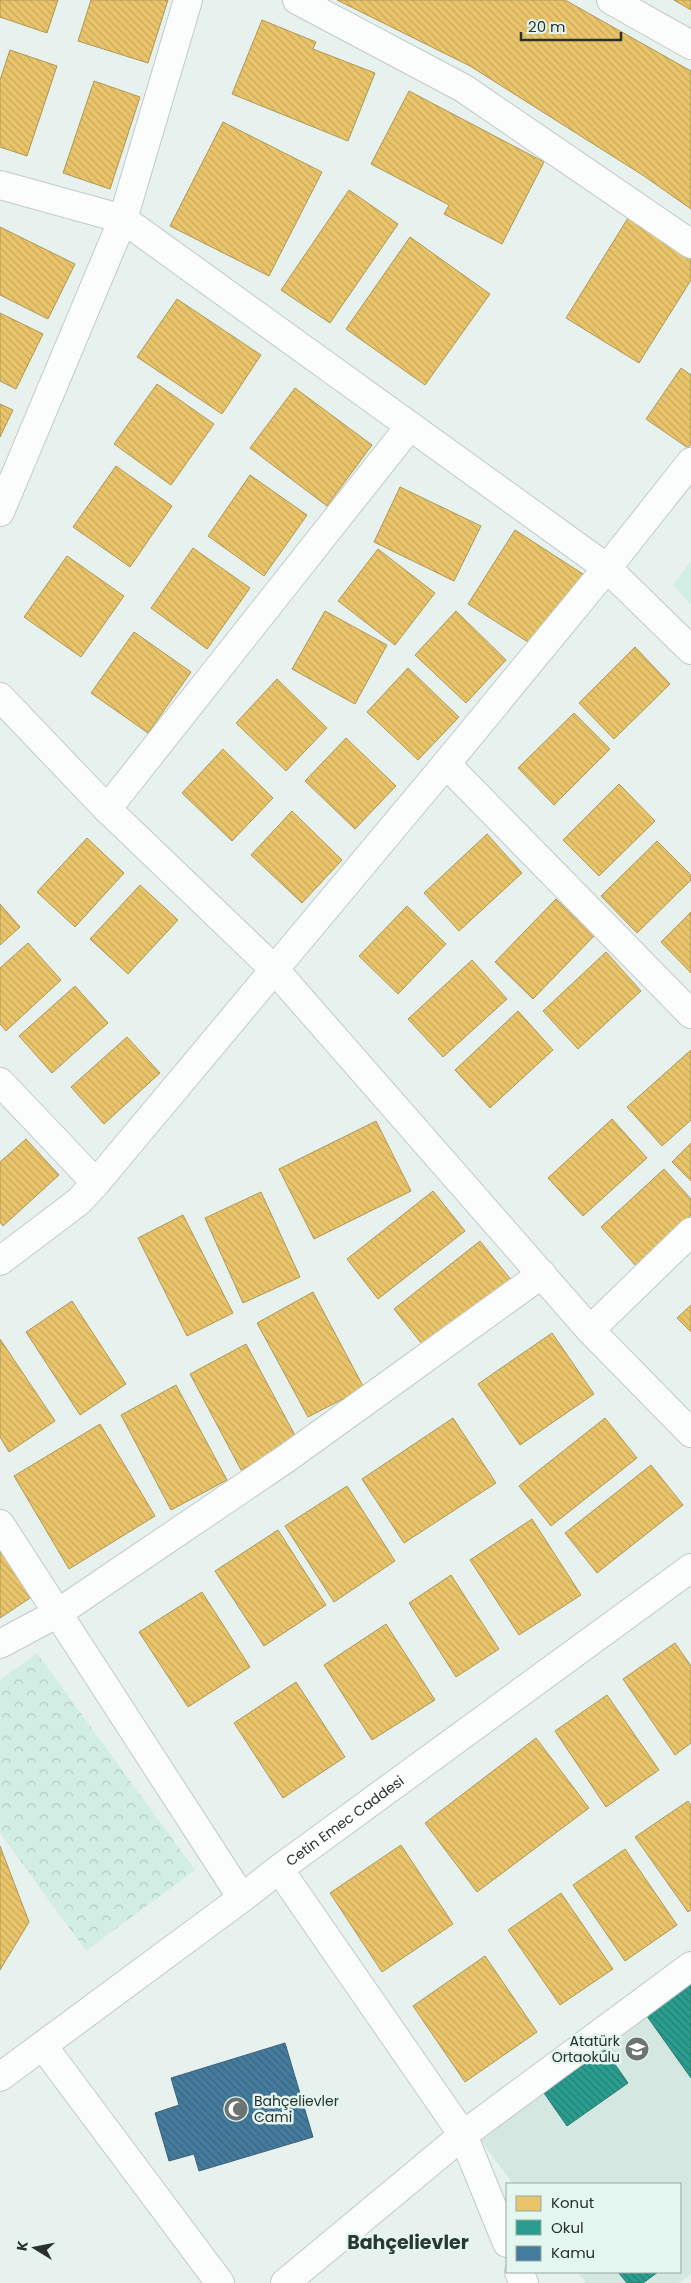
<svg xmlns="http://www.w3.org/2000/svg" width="691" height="2283" font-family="Poppins,sans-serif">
  <defs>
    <pattern id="park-crowns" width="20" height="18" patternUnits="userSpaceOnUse" patternTransform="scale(1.25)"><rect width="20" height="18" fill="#d2eee4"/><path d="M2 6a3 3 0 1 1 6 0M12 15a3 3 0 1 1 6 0" fill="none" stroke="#b4ccc4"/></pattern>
    <pattern id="homes-back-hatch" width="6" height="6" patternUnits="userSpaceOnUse" patternTransform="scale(1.25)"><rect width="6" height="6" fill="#e9c46a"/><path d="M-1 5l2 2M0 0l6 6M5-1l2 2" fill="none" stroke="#c8a95c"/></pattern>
    <pattern id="schools-back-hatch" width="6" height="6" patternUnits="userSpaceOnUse" patternTransform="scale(1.25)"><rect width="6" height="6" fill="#2a9d8f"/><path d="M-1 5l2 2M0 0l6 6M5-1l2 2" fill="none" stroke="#248075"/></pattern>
    <pattern id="public-back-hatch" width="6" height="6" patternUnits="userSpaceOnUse" patternTransform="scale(1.25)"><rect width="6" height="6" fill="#457b9d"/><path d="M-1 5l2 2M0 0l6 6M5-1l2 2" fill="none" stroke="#3a6580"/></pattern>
  </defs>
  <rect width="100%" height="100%" fill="#e7f2ee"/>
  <path fill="#d4e7e1" d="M691,1968V2274L679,2283H586L578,2272H680V2184H513L474,2131Z"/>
  <path fill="#d2eee4" d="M691,561V605L673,585Z"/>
  <path fill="url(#park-crowns)" d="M37,1653L195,1870L86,1951L0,1833V1680Z"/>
  <g fill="url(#homes-back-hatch)" stroke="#af9858">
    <path d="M0,0H58L47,33L0,17Z"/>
    <path d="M91,0H168L148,63L78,41Z"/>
    <path d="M337,0H565L691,71V209L644,176L470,66Z"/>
    <path d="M674,0H691V10Z"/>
    <path d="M262,20L316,42L313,49L375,73L348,141L232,94Z"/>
    <path d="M10,50L57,66L27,156L0,147V80Z"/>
    <path d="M94,81L140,97L110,189L63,173Z"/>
    <path d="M409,91L544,162L502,244L444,214L449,205L371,164Z"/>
    <path d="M223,122L322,172L269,276L170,226Z"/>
    <path d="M349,190L398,224L330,323L281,290Z"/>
    <path d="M628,218L691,257V280L639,363L566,318Z"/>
    <path d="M0,227L75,264L48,319L0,295Z"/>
    <path d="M410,237L490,294L425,385L346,329Z"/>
    <path d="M177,299L261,355L222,414L137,357Z"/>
    <path d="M0,313L43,334L16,389L0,381Z"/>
    <path d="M681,368L691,375V444L688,448L646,419Z"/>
    <path d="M157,384L214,424L171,485L114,444Z"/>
    <path d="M295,388L372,445L327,506L250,448Z"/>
    <path d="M0,404L13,410L0,437Z"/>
    <path d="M116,466L172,506L130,567L73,527Z"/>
    <path d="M250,475L307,515L264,576L208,536Z"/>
    <path d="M400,487L481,526L454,581L374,542Z"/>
    <path d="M515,530L586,576L539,649L468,604Z"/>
    <path d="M193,548L250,588L207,649L151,608Z"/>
    <path d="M378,549L435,593L395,645L338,601Z"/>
    <path d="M67,556L124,596L81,657L24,617Z"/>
    <path d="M325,611L387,645L355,704L292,669Z"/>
    <path d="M456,611L506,660L466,703L415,655Z"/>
    <path d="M134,632L191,672L148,733L91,693Z"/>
    <path d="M635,647L670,684L614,739L579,703Z"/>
    <path d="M408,668L459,717L418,760L367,712Z"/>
    <path d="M277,679L327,728L286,771L236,723Z"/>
    <path d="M574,713L610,749L554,805L518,768Z"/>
    <path d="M346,738L396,786L355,829L305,781Z"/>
    <path d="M223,749L273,798L232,841L182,793Z"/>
    <path d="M619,784L655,821L599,876L563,840Z"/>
    <path d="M292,811L342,860L302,903L251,855Z"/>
    <path d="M487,834L522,873L459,931L424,893Z"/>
    <path d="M87,838L124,873L75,927L37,892Z"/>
    <path d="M657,841L691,875V880L637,933L601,896Z"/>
    <path d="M140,885L178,920L128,974L90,939Z"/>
    <path d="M556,899L594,936L533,999L495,962Z"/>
    <path d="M0,904L20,927L0,945Z"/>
    <path d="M407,906L446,944L398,994L359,956Z"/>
    <path d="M691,912V973L661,942Z"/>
    <path d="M28,943L61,980L6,1031L0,1024V968Z"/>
    <path d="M606,952L641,991L578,1049L543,1011Z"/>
    <path d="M472,960L507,999L443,1057L408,1019Z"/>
    <path d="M75,986L108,1023L52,1073L19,1036Z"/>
    <path d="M518,1011L553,1050L490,1108L455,1070Z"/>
    <path d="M127,1037L160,1073L104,1124L71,1087Z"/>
    <path d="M691,1050V1120L662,1146L627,1107Z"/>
    <path d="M612,1119L647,1158L583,1216L548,1178Z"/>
    <path d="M376,1121L411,1191L314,1239L279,1169Z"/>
    <path d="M26,1139L59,1175L3,1226L0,1222V1162Z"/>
    <path d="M691,1143V1181L672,1162Z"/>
    <path d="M664,1169L691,1199V1215L636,1266L601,1227Z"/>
    <path d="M433,1191L465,1231L378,1299L347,1259Z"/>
    <path d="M261,1192L300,1277L243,1303L205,1218Z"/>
    <path d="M183,1215L233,1313L187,1336L138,1238Z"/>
    <path d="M480,1241L512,1281L426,1349L394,1309Z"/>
    <path d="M313,1292L364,1388L308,1417L257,1323Z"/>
    <path d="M72,1301L126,1384L80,1415L26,1332Z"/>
    <path d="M691,1305V1332L677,1318Z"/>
    <path d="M552,1333L594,1394L520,1445L478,1384Z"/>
    <path d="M0,1339L55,1421L9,1452L0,1437Z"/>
    <path d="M246,1344L297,1439L241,1470L190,1374Z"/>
    <path d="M176,1385L227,1480L171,1510L121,1415Z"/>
    <path d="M453,1418L496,1483L404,1543L362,1479Z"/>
    <path d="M605,1418L637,1458L551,1526L519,1486Z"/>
    <path d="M100,1424L155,1516L69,1569L14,1476Z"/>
    <path d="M651,1465L683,1505L597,1573L565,1533Z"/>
    <path d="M347,1486L395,1561L334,1602L285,1526Z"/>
    <path d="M532,1519L581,1595L519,1635L470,1560Z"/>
    <path d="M278,1530L326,1605L264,1646L215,1571Z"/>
    <path d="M0,1538L36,1594L0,1618Z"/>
    <path d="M451,1575L499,1649L456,1677L409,1603Z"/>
    <path d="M202,1592L250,1667L188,1707L139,1632Z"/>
    <path d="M386,1624L435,1700L372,1740L324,1665Z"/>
    <path d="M675,1643L691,1666V1743L675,1755L623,1679Z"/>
    <path d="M296,1682L345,1757L283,1798L234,1723Z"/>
    <path d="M607,1695L659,1770L606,1807L555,1731Z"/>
    <path d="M536,1738L589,1808L477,1892L425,1823Z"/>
    <path d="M688,1801L691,1805V1910L688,1912L635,1837Z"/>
    <path d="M401,1845L453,1924L382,1972L330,1893Z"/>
    <path d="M0,1846L29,1922L0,1970Z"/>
    <path d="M625,1849L677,1925L625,1961L573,1885Z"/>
    <path d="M561,1893L613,1969L560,2005L508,1930Z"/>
    <path d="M485,1956L537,2032L465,2082L413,2006Z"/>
  </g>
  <g fill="url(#schools-back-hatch)" stroke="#2a7c72">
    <path d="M691,1979V2078L644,2012Z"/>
    <path d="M605,2050L628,2083L567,2126L544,2093Z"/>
    <path d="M618,2272H658L643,2283H627Z"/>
  </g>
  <path fill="url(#public-back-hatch)" stroke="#3d647c" d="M285,2043L313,2137L199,2171L194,2154L169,2161L155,2113L179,2105L171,2078Z"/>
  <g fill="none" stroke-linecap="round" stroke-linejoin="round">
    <defs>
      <g id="minor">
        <path d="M297,0L463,88L691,244"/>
        <path d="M611,0L691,45"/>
        <path d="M0,185L123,219L607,568L691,650"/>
        <path d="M0,512L123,219L188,0"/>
        <path d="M0,697L107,809L275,970L590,1330L691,1433"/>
        <path d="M446,764L691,1014"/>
        <path d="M107,809L410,426"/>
        <path d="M0,1082L96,1183"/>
        <path d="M0,1261L78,1202L96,1183L446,764L607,568L691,462"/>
        <path d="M590,1330L691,1232"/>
        <path id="s1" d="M0,1524L242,1898L279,1869L691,1568"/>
        <path d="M0,1644L58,1613L287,1458L542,1274"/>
        <path d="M279,1869L463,2135L507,2243"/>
        <path d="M43,2046L220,2283"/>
        <path d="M519,2272L524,2283"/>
        <path d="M285,2283L463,2135L691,1966"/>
      </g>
      <path id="tertiary" d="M0,2077L242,1898"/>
    </defs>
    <use href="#minor" stroke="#c2cac7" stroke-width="30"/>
    <use href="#tertiary" stroke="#c2cac7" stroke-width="30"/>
    <use href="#minor" stroke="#fbfdfc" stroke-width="28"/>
    <use href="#tertiary" stroke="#fbfdfc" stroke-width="28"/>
  </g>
  <defs>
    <symbol id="school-disc" viewBox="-11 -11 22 22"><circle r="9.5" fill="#6c7471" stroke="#e3f6ef"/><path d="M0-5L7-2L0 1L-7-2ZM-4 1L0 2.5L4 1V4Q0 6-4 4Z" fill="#fff"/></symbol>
    <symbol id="mosque-disc" viewBox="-11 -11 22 22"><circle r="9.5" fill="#6c7471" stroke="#e3f6ef"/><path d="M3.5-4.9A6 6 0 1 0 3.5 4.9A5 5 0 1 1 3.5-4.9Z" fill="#fff"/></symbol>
  </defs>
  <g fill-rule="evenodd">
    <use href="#school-disc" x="623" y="2035" width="28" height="28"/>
    <use href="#mosque-disc" x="222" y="2095" width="28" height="28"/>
  </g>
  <g text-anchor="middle" stroke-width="5" stroke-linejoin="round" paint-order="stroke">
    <g font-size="14" fill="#29302e" stroke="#e3f6ef">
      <text dy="5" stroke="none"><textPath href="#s1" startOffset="574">Cetin Emec Caddesi</textPath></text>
    </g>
    <g font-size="14" fill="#29302e" stroke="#e3f6ef" text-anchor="end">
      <text x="620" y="2046">Atatürk<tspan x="620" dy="16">Ortaokulu</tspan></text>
      <text x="254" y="2106" text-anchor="start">Bahçelievler<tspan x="254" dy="16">Cami</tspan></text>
    </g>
    <g font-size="19" font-weight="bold" fill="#293833" stroke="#e3f6ef">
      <text x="408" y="2249">Bahçelievler</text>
    </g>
  </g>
  <rect x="506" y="2183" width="175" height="90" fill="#e3f6ef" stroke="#99a7a2"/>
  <rect x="516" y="2196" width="25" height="15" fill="#e9c46a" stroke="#99a7a2"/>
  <text x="551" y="2208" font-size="15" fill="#29302e">Konut</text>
  <rect x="516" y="2220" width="25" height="15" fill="#2a9d8f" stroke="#99a7a2"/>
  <text x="551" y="2233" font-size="15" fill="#29302e">Okul</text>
  <rect x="516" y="2246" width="25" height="15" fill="#457b9d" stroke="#99a7a2"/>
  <text x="551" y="2258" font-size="15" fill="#29302e">Kamu</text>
  <g transform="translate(35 2248) rotate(280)" stroke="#e3f6ef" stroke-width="4" paint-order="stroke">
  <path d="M0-4L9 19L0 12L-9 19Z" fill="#29302e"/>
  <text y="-8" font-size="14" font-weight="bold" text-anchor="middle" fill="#29302e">K</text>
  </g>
  <path d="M521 32v8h100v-8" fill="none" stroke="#29302e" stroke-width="2.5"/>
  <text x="528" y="32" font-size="15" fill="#29302e" stroke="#e3f6ef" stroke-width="4" paint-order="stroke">20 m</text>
</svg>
